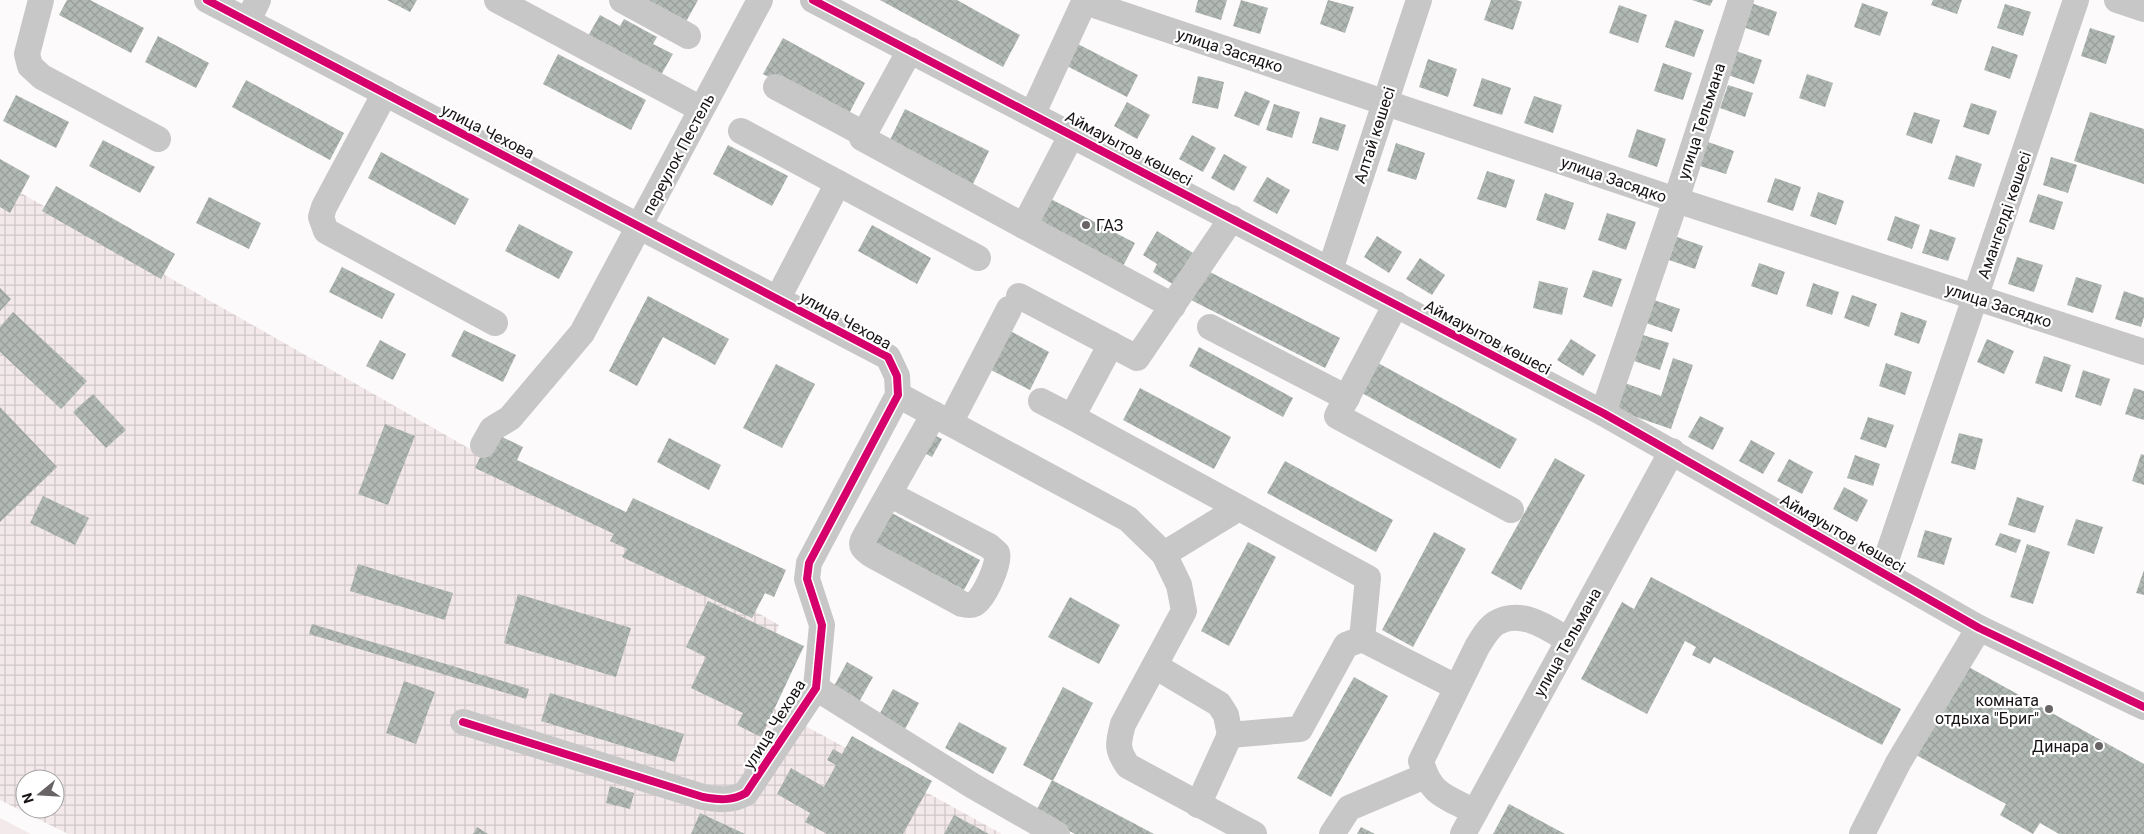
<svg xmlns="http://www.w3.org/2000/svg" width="2144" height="834" font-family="Roboto,sans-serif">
  <defs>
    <pattern id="industrial-grid" width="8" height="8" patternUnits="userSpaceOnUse" patternTransform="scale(1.25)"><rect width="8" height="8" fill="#f3e9eb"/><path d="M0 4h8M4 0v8" fill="none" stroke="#d0c7c9"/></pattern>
    <pattern id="building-cross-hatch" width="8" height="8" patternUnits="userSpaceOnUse" patternTransform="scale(1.25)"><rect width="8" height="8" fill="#b1b9b4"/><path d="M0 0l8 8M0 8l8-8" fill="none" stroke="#989e9a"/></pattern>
  </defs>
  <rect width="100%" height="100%" fill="#fdfafb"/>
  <path fill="#f3e9eb" d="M0,818L31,834H0Z"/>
  <path fill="url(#industrial-grid)" fill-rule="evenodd" d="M0,181L779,625L753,697L1002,834H68L0,800ZM25,779H55V809H25Z"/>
  <g fill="url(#building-cross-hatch)">
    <path d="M67,0H90L144,28L131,53L59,15Z"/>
    <path d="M387,0H417L410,12Z"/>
    <path d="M628,0H698L682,29Z"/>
    <path d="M880,0H957L1020,35L1003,67Z"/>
    <path d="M1198,0H1227L1221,20L1195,12Z"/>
    <path d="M1241,0L1268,8L1260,34L1233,26Z"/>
    <path d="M1328,0L1354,7L1345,33L1320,24Z"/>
    <path d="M1491,0H1517L1522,2L1513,30L1484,20Z"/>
    <path d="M1692,0H1713L1710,6Z"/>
    <path d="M1933,0H1962L1957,14L1931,5Z"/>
    <path d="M1751,3L1777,12L1769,36L1743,27Z"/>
    <path d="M1862,3L1888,12L1880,36L1854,27Z"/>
    <path d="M2005,4L2031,12L2023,36L1997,28Z"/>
    <path d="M1619,5L1647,15L1638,43L1609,33Z"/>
    <path d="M600,15L620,26L624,19L657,37L653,44L673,54L661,75L588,36Z"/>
    <path d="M1675,20L1704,30L1694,57L1665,47Z"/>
    <path d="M2090,28L2115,36L2106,64L2081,56Z"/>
    <path d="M158,36L209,63L196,88L145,62Z"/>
    <path d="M783,38L865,83L846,119L763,74Z"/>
    <path d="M1074,42L1138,75L1127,97L1063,64Z"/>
    <path d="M1992,46L2018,55L2010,79L1984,70Z"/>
    <path d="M1736,51L1762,60L1754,84L1728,75Z"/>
    <path d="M558,54L646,100L631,130L543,84Z"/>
    <path d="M1428,59L1457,69L1448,97L1419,87Z"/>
    <path d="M1663,63L1692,73L1683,100L1654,91Z"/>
    <path d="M1807,74L1833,83L1825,107L1799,98Z"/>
    <path d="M1198,76L1224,82L1218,109L1192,103Z"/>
    <path d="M1482,78L1511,88L1502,115L1473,106Z"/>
    <path d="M246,80L344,133L330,160L232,107Z"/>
    <path d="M1728,85L1753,93L1745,117L1720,108Z"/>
    <path d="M1245,91L1270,101L1259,126L1234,116Z"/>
    <path d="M16,95L69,122L56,148L3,121Z"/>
    <path d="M1534,96L1562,105L1553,133L1524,123Z"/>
    <path d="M1127,102L1150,115L1137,139L1114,126Z"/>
    <path d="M1971,103L1997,111L1989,135L1963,127Z"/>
    <path d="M1274,104L1300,112L1292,138L1266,130Z"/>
    <path d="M905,109L989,151L973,184L889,142Z"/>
    <path d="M1914,112L1940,120L1932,144L1906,135Z"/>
    <path d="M2090,112L2144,129V184L2074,161Z"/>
    <path d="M1320,117L1346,125L1338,151L1312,143Z"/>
    <path d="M1637,129L1666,139L1657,167L1628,157Z"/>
    <path d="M1192,135L1216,148L1203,172L1179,159Z"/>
    <path d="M103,140L155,167L140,193L89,166Z"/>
    <path d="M1708,142L1734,151L1726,174L1700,166Z"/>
    <path d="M1396,143L1425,153L1416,180L1387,171Z"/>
    <path d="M728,145L788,176L772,206L713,174Z"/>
    <path d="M381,152L469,199L455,225L368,178Z"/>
    <path d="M1224,154L1247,167L1234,191L1211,178Z"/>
    <path d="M1956,155L1982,164L1974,187L1948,179Z"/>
    <path d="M2051,157L2077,165L2068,193L2043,185Z"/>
    <path d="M0,159L30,176L10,213L0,207Z"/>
    <path d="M1487,171L1515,180L1506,208L1477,199Z"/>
    <path d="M1267,177L1290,190L1277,214L1253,201Z"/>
    <path d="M1775,178L1801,187L1793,211L1767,202Z"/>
    <path d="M56,186L175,254L161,279L42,211Z"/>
    <path d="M1818,192L1844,201L1836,225L1810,216Z"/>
    <path d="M1545,193L1574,203L1565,230L1536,220Z"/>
    <path d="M2038,194L2063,202L2054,230L2029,222Z"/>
    <path d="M209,197L261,223L249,249L196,223Z"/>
    <path d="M1049,198L1135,243L1119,274L1033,229Z"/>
    <path d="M1607,213L1636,222L1626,250L1598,240Z"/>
    <path d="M1895,216L1920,225L1912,249L1887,240Z"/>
    <path d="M519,224L573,252L559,279L505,251Z"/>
    <path d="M872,225L931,258L917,284L858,251Z"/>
    <path d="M1930,229L1956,238L1948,261L1922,253Z"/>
    <path d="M1157,231L1193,253L1174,285L1153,272L1157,264L1143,255Z"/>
    <path d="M1377,236L1402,252L1389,273L1364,257Z"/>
    <path d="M1677,237L1703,246L1695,269L1669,260Z"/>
    <path d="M2017,257L2043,265L2034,292L2008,284Z"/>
    <path d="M1420,258L1445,275L1432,295L1406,279Z"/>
    <path d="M1759,263L1785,272L1777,295L1751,286Z"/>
    <path d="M342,267L395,294L382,319L329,292Z"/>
    <path d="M1200,267L1340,338L1325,368L1185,297Z"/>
    <path d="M1593,270L1622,279L1612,307L1583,297Z"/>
    <path d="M2076,277L2102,285L2093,313L2067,305Z"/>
    <path d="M1539,281L1568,288L1562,315L1533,308Z"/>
    <path d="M1813,283L1839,292L1832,315L1806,306Z"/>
    <path d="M0,288L11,299L0,311Z"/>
    <path d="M2124,291L2144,298V317L2141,327L2115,319Z"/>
    <path d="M1852,295L1877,304L1869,327L1844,318Z"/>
    <path d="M648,296L729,339L715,365L663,337L637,386L609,371Z"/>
    <path d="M1654,300L1680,309L1672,332L1646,323Z"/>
    <path d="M13,312L87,381L61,409L0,352V327Z"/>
    <path d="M1901,312L1927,321L1919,344L1894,335Z"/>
    <path d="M1003,327L1049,352L1030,390L983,366Z"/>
    <path d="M464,330L516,355L503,382L451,356Z"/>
    <path d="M1643,335L1669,343L1660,370L1634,361Z"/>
    <path d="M1571,339L1596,355L1583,376L1557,360Z"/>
    <path d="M1987,339L2014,351L2004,374L1977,362Z"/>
    <path d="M380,340L406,354L393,380L366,366Z"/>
    <path d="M1199,347L1293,398L1283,417L1189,366Z"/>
    <path d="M2044,356L2071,365L2062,392L2035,383Z"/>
    <path d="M1673,358L1693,365L1671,429L1616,410L1625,383L1661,396Z"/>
    <path d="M1378,363L1517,439L1500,469L1362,393Z"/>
    <path d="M1886,363L1912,372L1905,395L1879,386Z"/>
    <path d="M776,364L815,384L782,448L743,428Z"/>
    <path d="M2083,370L2110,379L2101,406L2075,397Z"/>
    <path d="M1140,388L1231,437L1214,469L1123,420Z"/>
    <path d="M2134,388L2144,391V420L2125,414Z"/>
    <path d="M93,394L126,430L106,448L73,412Z"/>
    <path d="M0,407L57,467L0,522Z"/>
    <path d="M1700,416L1724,428L1713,450L1688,437Z"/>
    <path d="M1868,417L1894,425L1886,448L1860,439Z"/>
    <path d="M385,424L415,436L388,505L358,494Z"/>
    <path d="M492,432L523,447L517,460L626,512L633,498L786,570L774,597L765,593L752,618L622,557L627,549L610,541L614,534L475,468Z"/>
    <path d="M930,433L942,439L932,457L920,451Z"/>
    <path d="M1959,433L1983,439L1975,470L1951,463Z"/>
    <path d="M669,438L721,465L709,490L657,462Z"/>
    <path d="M1751,440L1775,453L1763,474L1739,461Z"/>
    <path d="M2141,454L2144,455V485L2132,481Z"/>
    <path d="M1855,455L1880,464L1873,486L1847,478Z"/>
    <path d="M1555,458L1585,475L1521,590L1491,573Z"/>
    <path d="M1789,459L1813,472L1802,494L1777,481Z"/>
    <path d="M1285,461L1393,520L1376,552L1267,493Z"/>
    <path d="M1844,487L1868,500L1857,522L1833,509Z"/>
    <path d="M43,496L89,518L75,545L30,523Z"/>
    <path d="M2017,497L2044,506L2035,533L2008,525Z"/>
    <path d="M888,511L980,560L964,590L872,541Z"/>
    <path d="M2076,519L2103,527L2094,554L2067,545Z"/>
    <path d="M1925,530L1952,538L1944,565L1917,557Z"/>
    <path d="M1434,532L1466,549L1413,647L1382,630Z"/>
    <path d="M2000,533L2021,540L2016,553L1995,545Z"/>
    <path d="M1248,542L1276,557L1229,646L1201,631Z"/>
    <path d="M2027,544L2050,552L2033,604L2010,597Z"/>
    <path d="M358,564L453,593L445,620L350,591Z"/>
    <path d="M2144,570V595L2136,593Z"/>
    <path d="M1651,577L1901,709L1882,745L1714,657L1710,664L1692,655L1696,647L1685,641L1647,714L1581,679L1622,602L1634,609Z"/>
    <path d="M518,594L631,628L616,677L504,643Z"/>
    <path d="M1070,597L1120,625L1099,664L1048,637Z"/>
    <path d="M708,601L804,646L761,737L737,725L743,713L691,688L706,657L686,647Z"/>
    <path d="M312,624L529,689L526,699L309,634Z"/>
    <path d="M847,662L873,677L859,702L833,688Z"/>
    <path d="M1965,665L2144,764V834H2059L2040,823L2033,834L2000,815L2006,804L1916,755Z"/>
    <path d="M1354,677L1388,696L1331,797L1297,778Z"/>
    <path d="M404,681L435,692L416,744L386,733Z"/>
    <path d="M1063,687L1093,703L1053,781L1023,765Z"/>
    <path d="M893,689L919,703L905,729L879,715Z"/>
    <path d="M550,693L684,734L675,762L541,721Z"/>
    <path d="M959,722L1007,748L993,774L945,748Z"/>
    <path d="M852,736L932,781L903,834H827L805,822L810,813L777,794L791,768L824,787L836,765L827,760L833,749L842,754Z"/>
    <path d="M1052,780L1154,834H1075L1035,813Z"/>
    <path d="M610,786L634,793L630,809L606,803Z"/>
    <path d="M1509,804L1565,834H1493Z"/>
    <path d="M700,813L745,834H691Z"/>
    <path d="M954,815L989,834H944Z"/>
    <path d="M477,827L488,834H473Z"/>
    <path d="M1361,827L1375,834H1357Z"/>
  </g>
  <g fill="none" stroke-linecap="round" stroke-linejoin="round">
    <g stroke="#c8c7c7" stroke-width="26">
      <path d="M41,0L27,54L30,66L42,77L158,139"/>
      <path d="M207,0L888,357L897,376L898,395L809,563L807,579L822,625L816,688L746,793C732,801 719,800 703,797L463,722"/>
      <path d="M497,0L701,109"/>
      <path d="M622,0L688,36"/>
      <path d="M813,0L1603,413L1979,628L2144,707"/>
      <path d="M2117,0L2144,9"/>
      <path d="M1085,2L1676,200L2144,352"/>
      <path d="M248,21L258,0"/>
      <path d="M910,50L862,138L1024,226L1072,134"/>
      <path d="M776,87L864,134"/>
      <path d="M385,93L324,207L321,217L326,231L495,323"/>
      <path d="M1033,113L1085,0"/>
      <path d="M741,131L838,183L778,298"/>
      <path d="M838,183L978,258"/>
      <path d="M1024,226L1173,306"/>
      <path d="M1330,270L1419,0"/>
      <path d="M1019,296L1137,358L1232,218"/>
      <path d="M1396,304L1337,416L1511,510"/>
      <path d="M1210,327L1347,398"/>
      <path d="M898,395L1128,519L1164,554L1179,585L1184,611L1123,724C1118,743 1116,749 1128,766L1254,834"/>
      <path d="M1041,401L1072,417L1111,344"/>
      <path d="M1603,413L1676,200L1741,0"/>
      <path d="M1072,417L1368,578L1362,639L1456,687"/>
      <path d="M950,423L1009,309"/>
      <path d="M483,445L492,429L510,418L582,333L760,0"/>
      <path d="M889,494L989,546L997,553C1000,563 984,599 974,604C970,606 966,605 962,604L872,555C865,550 859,547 864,538L934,414"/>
      <path d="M1164,554L1239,508"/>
      <path d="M1882,572L2076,0"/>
      <path d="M1155,666L1219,704L1226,715L1230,735L1300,729L1346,645L1362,639"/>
      <path d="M816,688L973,786L1057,834"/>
      <path d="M1198,805L1230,735"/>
      <path d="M1475,812C1445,796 1430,795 1421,761L1477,647C1482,639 1488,628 1496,623C1521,608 1548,628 1568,640"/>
      <path d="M1332,834L1349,808L1425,776"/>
      <path d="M1463,834L1672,451"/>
      <path d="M1862,834L1898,763L1979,628"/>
    </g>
    <defs>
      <g id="cycleway">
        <path d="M207,0L888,357L897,376L898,395L809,563L807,579L822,625L816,688L746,793C732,801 719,800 703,797L463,722"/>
        <path d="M813,0L1603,413L1979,628L2144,707"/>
      </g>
    </defs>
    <use href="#cycleway" stroke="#fff" stroke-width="11"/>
    <use href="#cycleway" stroke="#d6006c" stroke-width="8"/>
  </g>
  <g fill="#686466" stroke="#fff" stroke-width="2">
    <circle cx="1086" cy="225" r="5"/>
    <circle cx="2049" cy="709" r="5"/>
    <circle cx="2099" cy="746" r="5"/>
  </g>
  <g text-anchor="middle" stroke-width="4.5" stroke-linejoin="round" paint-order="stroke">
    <g font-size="16" fill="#181415" stroke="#fff">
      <text transform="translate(1230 50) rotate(18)" y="6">улица Засядко</text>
      <text transform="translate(1701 121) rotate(-72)" y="6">улица Тельмана</text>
      <text transform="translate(488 131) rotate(27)" y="6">улица Чехова</text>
      <text transform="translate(1374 135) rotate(-72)" y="6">Алтай көшесі</text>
      <text transform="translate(1129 148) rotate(28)" y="6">Аймауытов көшесі</text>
      <text transform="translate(678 154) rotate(-62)" y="6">переулок Пестель</text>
      <text transform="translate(1614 179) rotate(19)" y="6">улица Засядко</text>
      <text transform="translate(2004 215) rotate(-71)" y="6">Амангелді көшесі</text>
      <text transform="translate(1999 305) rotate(18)" y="6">улица Засядко</text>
      <text transform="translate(846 320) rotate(29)" y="6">улица Чехова</text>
      <text transform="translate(1488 337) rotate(28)" y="6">Аймауытов көшесі</text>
      <text transform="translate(1843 533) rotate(30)" y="6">Аймауытов көшесі</text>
      <text transform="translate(1567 642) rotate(-61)" y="6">улица Тельмана</text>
      <text transform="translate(774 724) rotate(-58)" y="6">улица Чехова</text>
    </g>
    <g font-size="16" fill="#181415" stroke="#fff" text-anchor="end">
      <text x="1096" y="231" text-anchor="start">ГАЗ</text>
      <text x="2039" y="706">комната<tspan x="2039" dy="18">отдыха "Бриг"</tspan></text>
      <text x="2089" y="752">Динара</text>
    </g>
  </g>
  <g transform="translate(40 794) rotate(252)"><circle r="24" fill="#ffffff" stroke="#a3a1a1"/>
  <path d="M0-4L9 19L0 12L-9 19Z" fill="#686466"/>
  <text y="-8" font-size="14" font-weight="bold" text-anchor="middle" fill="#181415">N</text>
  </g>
</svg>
